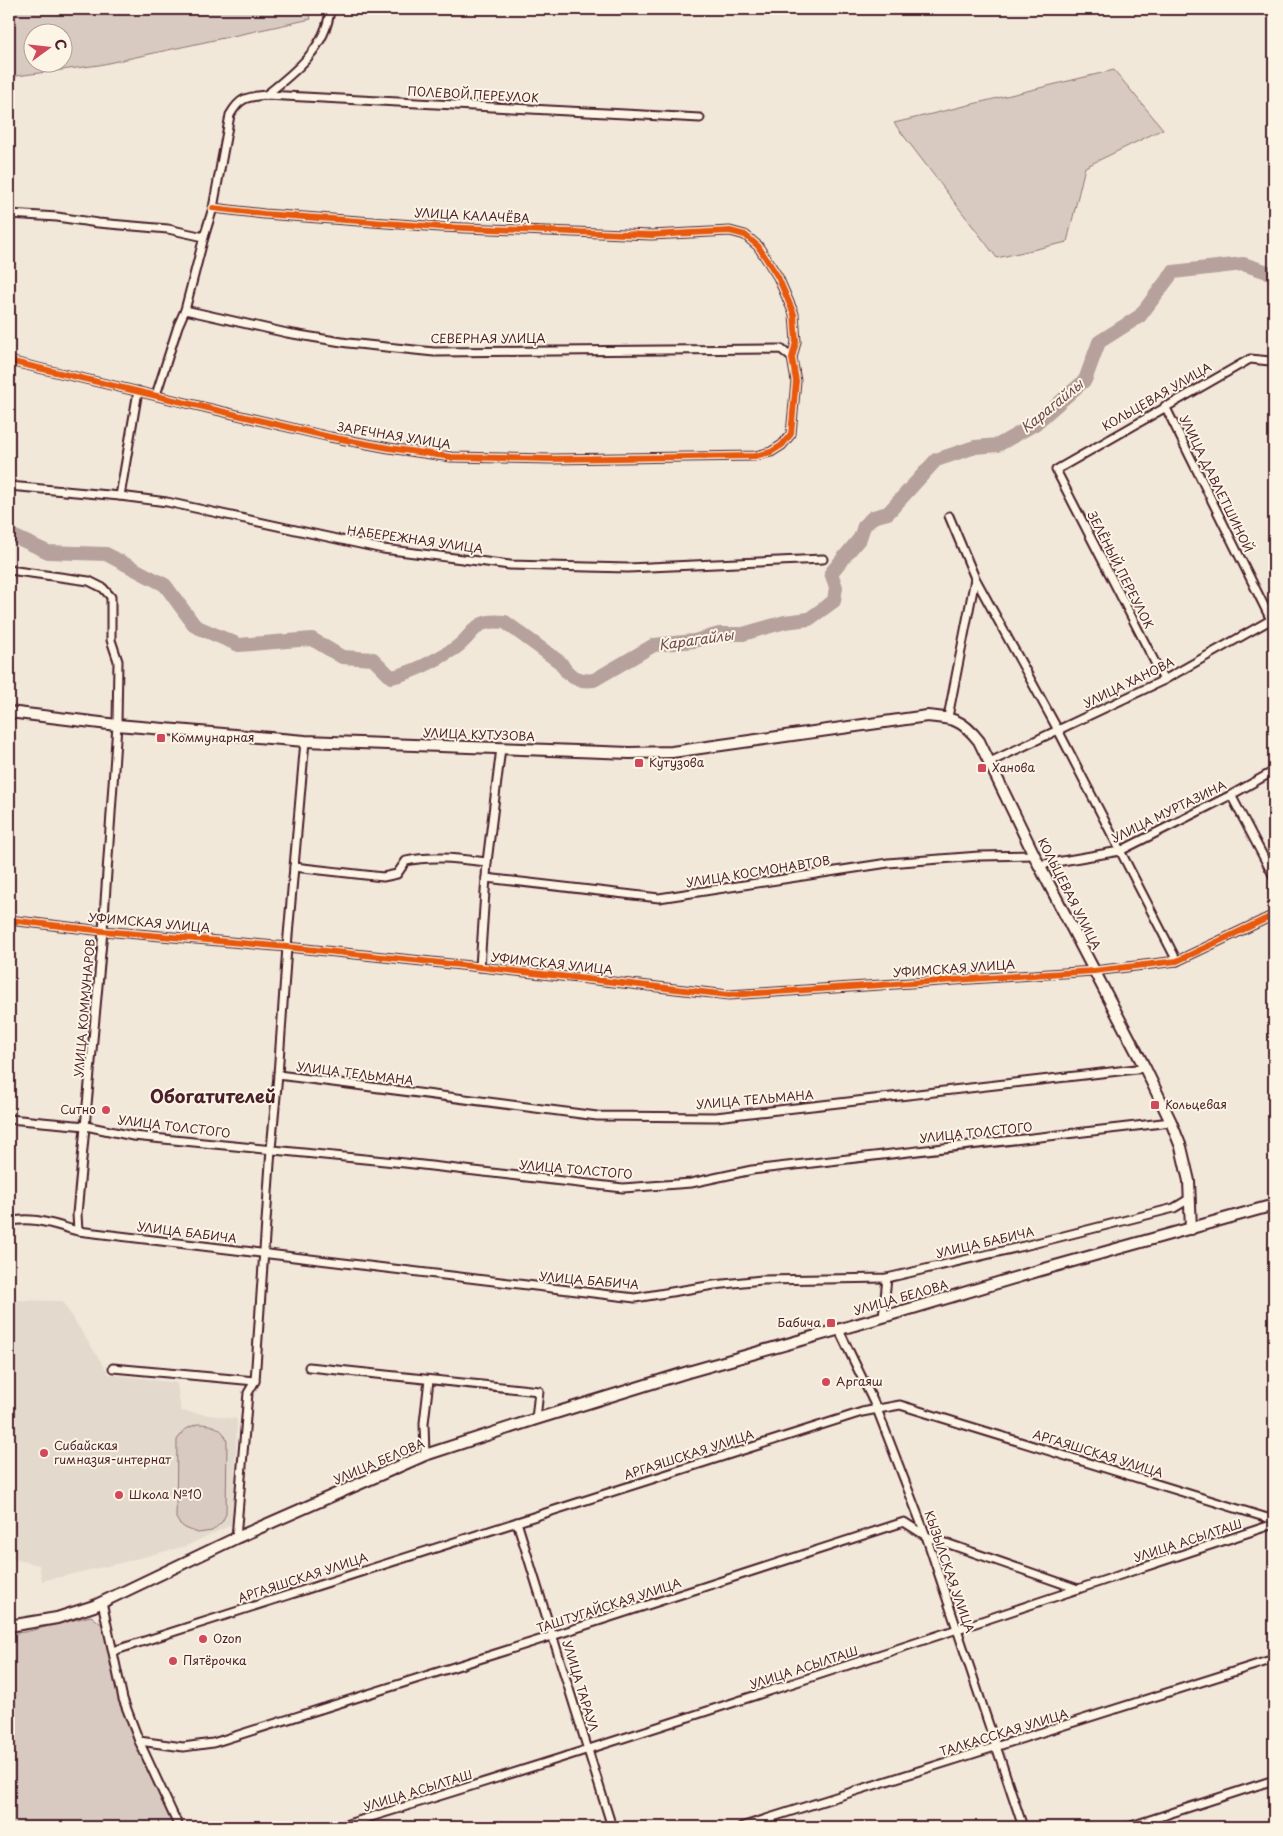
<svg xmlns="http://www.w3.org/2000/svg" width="1283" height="1836" font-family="'Playpen Sans',sans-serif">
  <rect width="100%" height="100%" fill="#f1e8da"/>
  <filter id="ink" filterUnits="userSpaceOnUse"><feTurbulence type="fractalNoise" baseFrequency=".02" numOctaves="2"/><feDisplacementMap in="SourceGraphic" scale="10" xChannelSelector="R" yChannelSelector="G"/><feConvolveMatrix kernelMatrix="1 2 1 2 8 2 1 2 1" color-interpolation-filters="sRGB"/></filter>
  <g filter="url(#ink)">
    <path fill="#e4d9cd" d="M10,1300L62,1301L109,1374L177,1383L181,1411L237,1419L233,1524L186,1546L112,1565L42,1581L39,1565L9,1558V1323Z"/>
    <g fill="#d8cac0" stroke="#917476" fill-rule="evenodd">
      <path d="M9,9H308L311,19L99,65L9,77ZM32,32H62V62H32Z"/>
      <path d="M1114,70L1163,129L1085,167L1067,242L997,258L894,123Z"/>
      <path d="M197,1424C211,1424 224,1427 227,1442L226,1514L222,1522L212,1531L198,1533L185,1528L179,1523L176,1518L177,1440L184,1430Z"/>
      <path d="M91,1616L105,1627L128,1701L178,1827H9V1634L25,1632Z"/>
    </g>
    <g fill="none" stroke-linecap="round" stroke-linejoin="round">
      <path stroke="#b6a19c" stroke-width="14" d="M9,534L48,552L106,554L165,585L195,626L239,645L312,639L342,657L373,659L391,677C413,673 434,661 454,649C475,636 471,618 505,622L561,663C568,677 579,682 594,680L654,645L694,641L719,634H743L785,622L809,619L834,601L836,587L831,573L860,538L864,526L873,517L888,513L936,460L975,447L998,445L1035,424L1085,380L1099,342L1140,316L1173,272L1243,264L1274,274"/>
      <defs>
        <g id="minor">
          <path d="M266,95C294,73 327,47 330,9"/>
          <path d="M9,214L57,217L98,223L168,229L204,237"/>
          <path d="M185,310L287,333L348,343L434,352L781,349L792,358"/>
          <path d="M9,361L330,437L389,448L451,457L551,459L755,456L771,452L782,445L791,434L796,381L792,358L796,342L794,314L778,277L758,246L745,235L730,231L651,235L440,227L264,214L213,208"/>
          <path d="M156,395L178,326L185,310L204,237L213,208L230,115C240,97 247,97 266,95L700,118"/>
          <path d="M1165,406L1274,626"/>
          <path d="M9,486L120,496L167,502L383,549L510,565L628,568L823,559"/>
          <path d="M120,496L138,391"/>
          <path d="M949,516L975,578L1058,730L1177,961"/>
          <path d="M9,570L89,581L103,588L111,597V640L118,661L117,725L103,931L77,1214L78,1231"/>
          <path d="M1164,680L1056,470L1250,359L1270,361L1274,364"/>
          <path d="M948,717L975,579"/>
          <path d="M990,762L1164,680L1274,618"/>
          <path d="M1231,795L1274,877"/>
          <path d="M1039,865L1120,851L1231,795L1274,771"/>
          <path d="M294,867L383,877L397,874L406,861C432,855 460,859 487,862"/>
          <path d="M486,878L659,898L888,863L979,856L1034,855"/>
          <path d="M9,920L103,931L287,947L480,967L729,995L1094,971L1177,961L1274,915"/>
          <path d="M480,967L487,862L501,748"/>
          <path d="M278,1075L597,1116L716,1117L1145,1068"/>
          <path d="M9,1119L86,1126L133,1136L405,1163L623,1188L691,1183L752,1170L1171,1122"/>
          <path d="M9,1222C31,1215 55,1225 78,1231L635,1298L714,1285L762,1280L887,1278L1024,1246L1174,1208L1189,1199"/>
          <path d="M883,1317L887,1278"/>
          <path d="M839,1330L877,1409L926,1536L1023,1827"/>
          <path d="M309,1367L539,1391L536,1419"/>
          <path d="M113,1368L255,1381"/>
          <path d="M425,1455L424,1423L429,1380"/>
          <path d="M517,1522L612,1827"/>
          <path d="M236,1538L248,1393L255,1381L271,1149L278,1075L287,947L305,741"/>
          <path d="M102,1602L123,1699L139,1741L179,1827"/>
          <path d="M113,1651L862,1412L900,1405L1274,1520"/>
          <path d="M139,1741L183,1747L213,1743L552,1636L904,1522L926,1536L1078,1589"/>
          <path d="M338,1827C652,1732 963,1627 1274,1524"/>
          <path d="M741,1827L1274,1659"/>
          <path d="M1128,1827L1274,1780"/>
        </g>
        <g id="secondary">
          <path d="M9,712L117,725L305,741L630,753L672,752L927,716C952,718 962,719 979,741L1039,865L1145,1068L1171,1122L1181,1147L1189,1181L1191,1229"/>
          <path d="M9,1626L57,1618L94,1606L236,1538L425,1455L536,1419L688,1372L883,1317L1041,1270L1274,1205"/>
        </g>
      </defs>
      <use href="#minor" stroke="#4a1f2b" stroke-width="11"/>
      <use href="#secondary" stroke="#4a1f2b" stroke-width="14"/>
      <use href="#minor" stroke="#fcf5e5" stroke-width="7"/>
      <use href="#secondary" stroke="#fcf5e5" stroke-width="10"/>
      <defs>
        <g id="cycleway">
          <path d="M9,361L330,437L389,448L451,457L551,459L755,456L771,452L782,445L791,434L796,381L792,358L796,342L794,314L778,277L758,246L745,235L730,231L651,235L440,227L264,214L213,208"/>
          <path d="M9,920L103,931L287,947L480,967L729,995L1094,971L1177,961L1274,915"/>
        </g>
      </defs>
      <use href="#cycleway" stroke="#fcf5e5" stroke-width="9"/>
      <use href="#cycleway" stroke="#e8590c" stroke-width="6"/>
    </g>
  </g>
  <g fill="#d1495b" stroke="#fcf5e5" stroke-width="2">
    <rect x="156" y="733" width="10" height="10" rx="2.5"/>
    <rect x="634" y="758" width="10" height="10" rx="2.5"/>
    <rect x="977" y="763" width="10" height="10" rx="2.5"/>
    <rect x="1150" y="1100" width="10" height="10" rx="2.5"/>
    <circle cx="106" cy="1110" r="5"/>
    <rect x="826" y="1318" width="10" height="10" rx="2.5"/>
    <circle cx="826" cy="1382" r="5"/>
    <circle cx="44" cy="1453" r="5"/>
    <circle cx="119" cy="1495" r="5"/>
    <circle cx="203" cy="1639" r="5"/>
    <circle cx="173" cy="1661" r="5"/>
  </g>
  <g text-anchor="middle" stroke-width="4" stroke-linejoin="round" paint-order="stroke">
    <g font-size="12" fill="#4a1f2b" stroke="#fcf5e5">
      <text transform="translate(473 95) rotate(3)" y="4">ПОЛЕВОЙ ПЕРЕУЛОК</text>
      <text transform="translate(472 216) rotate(3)" y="4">УЛИЦА КАЛАЧЁВА</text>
      <text x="488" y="343">СЕВЕРНАЯ УЛИЦА</text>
      <text transform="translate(1157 397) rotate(-30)" y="4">КОЛЬЦЕВАЯ УЛИЦА</text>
      <text transform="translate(394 436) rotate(9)" y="4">ЗАРЕЧНАЯ УЛИЦА</text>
      <text transform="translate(1216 484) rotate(64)" y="4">УЛИЦА ДАВЛЕТШИНОЙ</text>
      <text transform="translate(415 540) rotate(8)" y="4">НАБЕРЕЖНАЯ УЛИЦА</text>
      <text transform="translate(1120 570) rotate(63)" y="4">ЗЕЛЁНЫЙ ПЕРЕУЛОК</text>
      <text transform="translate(1129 683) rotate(-26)" y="4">УЛИЦА ХАНОВА</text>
      <text transform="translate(479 735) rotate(2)" y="4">УЛИЦА КУТУЗОВА</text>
      <text transform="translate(1169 812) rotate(-26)" y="4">УЛИЦА МУРТАЗИНА</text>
      <text transform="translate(758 872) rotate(-9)" y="4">УЛИЦА КОСМОНАВТОВ</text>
      <text transform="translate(1069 894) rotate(63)" y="4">КОЛЬЦЕВАЯ УЛИЦА</text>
      <text transform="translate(149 923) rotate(5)" y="4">УФИМСКАЯ УЛИЦА</text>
      <text transform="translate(552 964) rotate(6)" y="4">УФИМСКАЯ УЛИЦА</text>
      <text transform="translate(954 969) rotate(-4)" y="4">УФИМСКАЯ УЛИЦА</text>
      <text transform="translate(85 1008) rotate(-85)" y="4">УЛИЦА КОММУНАРОВ</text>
      <text transform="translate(355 1074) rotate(7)" y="4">УЛИЦА ТЕЛЬМАНА</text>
      <text transform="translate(755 1100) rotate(-5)" y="4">УЛИЦА ТЕЛЬМАНА</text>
      <text transform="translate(174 1127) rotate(7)" y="4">УЛИЦА ТОЛСТОГО</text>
      <text transform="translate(976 1133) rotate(-6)" y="4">УЛИЦА ТОЛСТОГО</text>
      <text transform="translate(576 1170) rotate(5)" y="4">УЛИЦА ТОЛСТОГО</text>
      <text transform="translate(187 1233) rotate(7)" y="4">УЛИЦА БАБИЧА</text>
      <text transform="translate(985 1243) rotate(-13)" y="4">УЛИЦА БАБИЧА</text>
      <text transform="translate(589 1281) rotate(5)" y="4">УЛИЦА БАБИЧА</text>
      <text transform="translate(901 1298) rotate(-16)" y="4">УЛИЦА БЕЛОВА</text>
      <text transform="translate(1098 1454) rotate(17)" y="4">АРГАЯШСКАЯ УЛИЦА</text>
      <text transform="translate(689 1455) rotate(-18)" y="4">АРГАЯШСКАЯ УЛИЦА</text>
      <text transform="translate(379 1462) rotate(-23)" y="4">УЛИЦА БЕЛОВА</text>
      <text transform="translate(1188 1541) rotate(-18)" y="4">УЛИЦА АСЫЛТАШ</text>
      <text transform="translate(949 1572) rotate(71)" y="4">КЫЗЫЛСКАЯ УЛИЦА</text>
      <text transform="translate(303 1578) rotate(-18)" y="4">АРГАЯШСКАЯ УЛИЦА</text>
      <text transform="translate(609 1606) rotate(-18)" y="4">ТАШТУГАЙСКАЯ УЛИЦА</text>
      <text transform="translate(804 1668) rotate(-18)" y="4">УЛИЦА АСЫЛТАШ</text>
      <text transform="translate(580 1686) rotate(73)" y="4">УЛИЦА ТАРАУЛ</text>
      <text transform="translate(1004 1733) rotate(-17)" y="4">ТАЛКАССКАЯ УЛИЦА</text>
      <text transform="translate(418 1791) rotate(-17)" y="4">УЛИЦА АСЫЛТАШ</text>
    </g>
    <g font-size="12" fill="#4a1f2b" stroke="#fcf5e5" text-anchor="start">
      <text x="171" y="742">Коммунарная</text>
      <text x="649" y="767">Кутузова</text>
      <text x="992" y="772">Ханова</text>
      <text x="1165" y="1109">Кольцевая</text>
      <text x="96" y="1114" text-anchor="end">Ситно</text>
      <text x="821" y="1327" text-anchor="end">Бабича</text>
      <text x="836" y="1386">Аргаяш</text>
      <text x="54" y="1450">Сибайская<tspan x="54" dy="14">гимназия-интернат</tspan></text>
      <text x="129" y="1499">Школа №10</text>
      <text x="213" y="1643">Ozon</text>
      <text x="183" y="1665">Пятёрочка</text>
    </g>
    <g font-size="14" font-style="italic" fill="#704c53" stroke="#fcf5e5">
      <text transform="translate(1052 406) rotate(-39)" y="5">Карагайлы</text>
      <text transform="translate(696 640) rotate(-8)" y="5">Карагайлы</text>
    </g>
    <g font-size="18" font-weight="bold" fill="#4a1f2b" stroke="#fcf5e5">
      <text x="213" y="1103">Обогатителей</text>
    </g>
  </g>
  <rect width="1283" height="1836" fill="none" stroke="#fcf5e5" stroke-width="30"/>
  <rect x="15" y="15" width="1253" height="1806" fill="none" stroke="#4a1f2b" stroke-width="2" filter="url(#ink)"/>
  <g transform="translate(48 48) rotate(75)"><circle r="24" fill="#fcf5e5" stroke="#b59f9b"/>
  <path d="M0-4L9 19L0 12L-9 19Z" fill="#d1495b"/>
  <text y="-8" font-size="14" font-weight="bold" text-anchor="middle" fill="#4a1f2b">С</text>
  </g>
</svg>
